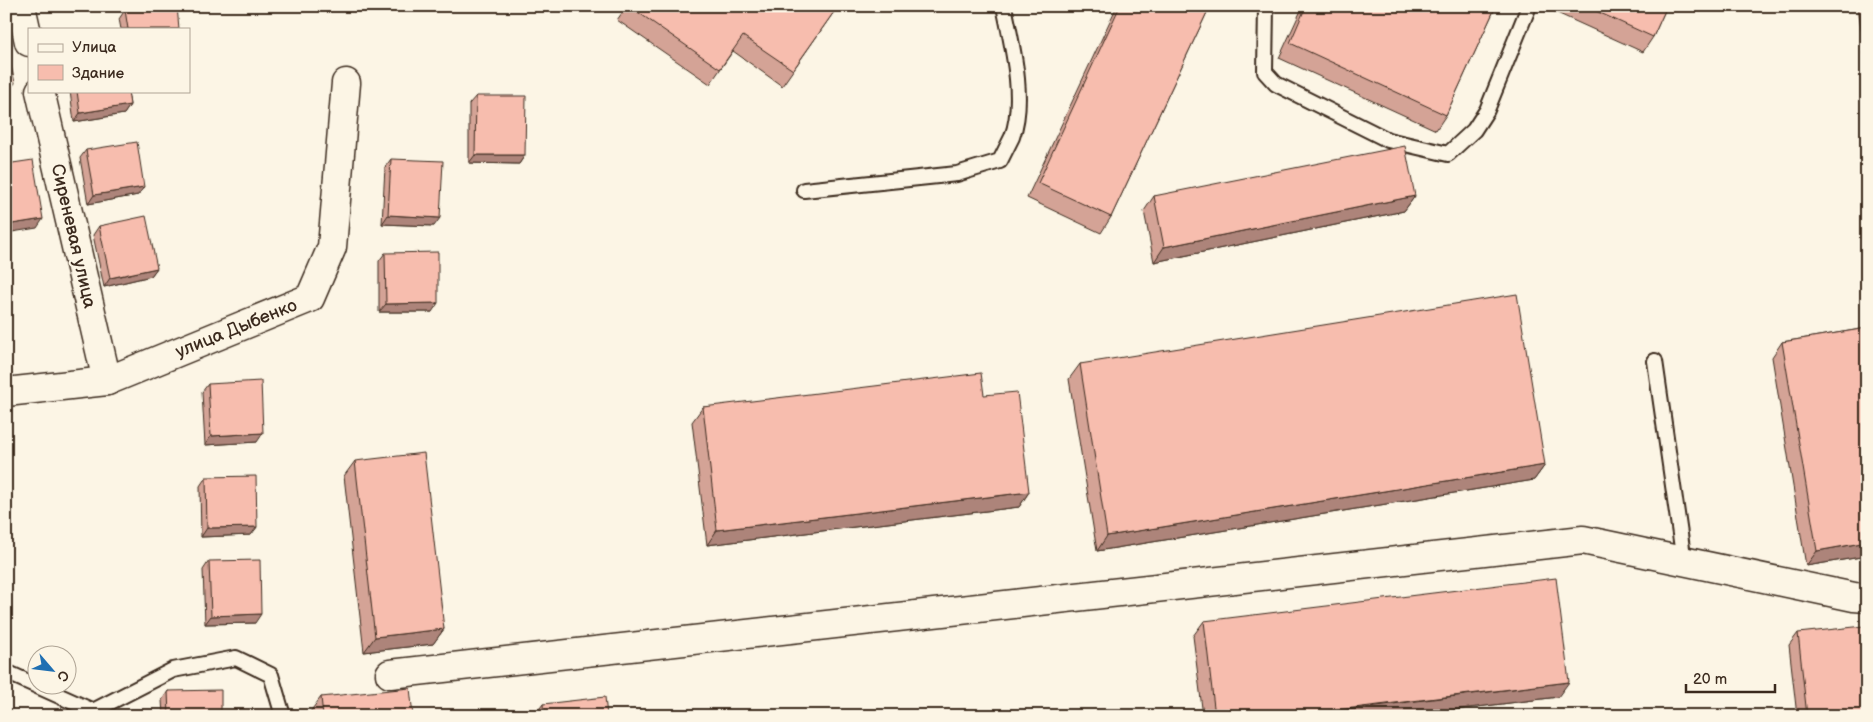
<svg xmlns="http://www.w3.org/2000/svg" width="1873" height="722" font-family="'Balsamiq Sans',sans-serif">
  <rect width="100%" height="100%" fill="#fcf5e5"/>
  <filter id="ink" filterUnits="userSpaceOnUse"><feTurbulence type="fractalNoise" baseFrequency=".02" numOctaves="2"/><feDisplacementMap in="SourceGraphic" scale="10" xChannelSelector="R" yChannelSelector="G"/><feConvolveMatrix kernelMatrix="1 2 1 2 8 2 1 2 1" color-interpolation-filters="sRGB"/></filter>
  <g filter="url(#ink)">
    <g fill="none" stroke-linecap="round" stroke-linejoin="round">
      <defs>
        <g id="service">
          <path d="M1266,6L1265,72L1276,84L1388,140L1448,154L1474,130L1487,110L1529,6"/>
          <path d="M804,190L957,174L1000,161C1004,153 1008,145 1012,137C1026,99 1012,45 1004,6"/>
          <path d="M1655,361L1684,562"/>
          <path d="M6,672L93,711L173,670L236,658L271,675L283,716"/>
        </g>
        <g id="minor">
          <path d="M21,6L29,42"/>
          <path d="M40,91L107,381"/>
          <path d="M6,392L107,381L310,298L332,247L346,83"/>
          <path d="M390,674L1583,540L1854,597L1867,598"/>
        </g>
      </defs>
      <use href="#service" stroke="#3b2a1e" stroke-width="18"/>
      <use href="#minor" stroke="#3b2a1e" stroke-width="31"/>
      <use href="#service" stroke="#fcf5e5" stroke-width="14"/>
      <use href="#minor" stroke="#fcf5e5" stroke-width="28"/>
    </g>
    <g fill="#d4a396" stroke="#3b2a1e">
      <path d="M627,6H832L836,9L782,86L733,51L710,84L617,20Z"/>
      <path d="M1117,6H1210L1111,217L1101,233L1027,198Z"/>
      <path d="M1303,6H1496L1446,115L1436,130L1279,58Z"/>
      <path d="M1547,6H1667L1653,37L1643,52L1546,8Z"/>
      <path d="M1858,6H1867V74Z"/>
      <path d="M125,10L179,29H121L119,19Z"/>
      <path d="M70,91H128L130,105L124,114L74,122Z"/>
      <path d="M476,96L525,155L519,164L469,163V104Z"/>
      <path d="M86,150L138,195L88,204L80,158Z"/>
      <path d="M391,159L434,226L382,224L385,167Z"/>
      <path d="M1154,196H1415L1404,211L1154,262L1144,211Z"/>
      <path d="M99,226L157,268L151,276L104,287L93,235Z"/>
      <path d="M385,253L432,312H379V261Z"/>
      <path d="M1867,328V556L1806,566L1772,357L1782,342Z"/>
      <path d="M1080,364L1545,465L1534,480L1097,551L1069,379Z"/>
      <path d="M208,384L257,442L205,445L202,392Z"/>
      <path d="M984,395L1029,492L1019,507L707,545L692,422L703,407Z"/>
      <path d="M355,461L444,629L433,644L364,652L344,476Z"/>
      <path d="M206,477L257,527L251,535L201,537L200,486Z"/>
      <path d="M209,561L255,623L205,624L203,570Z"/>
      <path d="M1204,621L1558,697L1405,716H1203L1193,636Z"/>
      <path d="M1798,633L1867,716H1797L1789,645Z"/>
      <path d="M168,691L221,716H163L162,700Z"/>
      <path d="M321,697L413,716H311L310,712Z"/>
      <path d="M543,704L607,716H534Z"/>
    </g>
    <g fill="#ad847a" stroke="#3b2a1e">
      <path d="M15,83L9,91L6,92V85Z"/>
      <path d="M130,105L124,114L74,122L80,113Z"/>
      <path d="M475,155H525L519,164L469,163Z"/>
      <path d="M144,187L138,195L88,204L94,195Z"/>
      <path d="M1415,196L1404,211L1154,262L1164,247Z"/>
      <path d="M388,215L440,218L434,226L382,224Z"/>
      <path d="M43,219L37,228L6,233V225Z"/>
      <path d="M157,268L151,276L104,287L110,278Z"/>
      <path d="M438,303L432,312H379L386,304Z"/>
      <path d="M263,433L257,442L205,445L211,436Z"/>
      <path d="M1545,465L1534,480L1097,551L1107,536Z"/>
      <path d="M1029,492L1019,507L707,545L717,530Z"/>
      <path d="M257,527L251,535L201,537L207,528Z"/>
      <path d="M1867,542V556L1806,566L1817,551Z"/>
      <path d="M261,614L255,623L205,624L211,616Z"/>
      <path d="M444,629L433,644L364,652L375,637Z"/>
      <path d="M1569,682L1558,697L1405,716H1296Z"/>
    </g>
    <g fill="#f7bdae" stroke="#3b2a1e">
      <path d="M160,6H177L179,29H128L125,10Z"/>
      <path d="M629,6H832L836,9L793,70L743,36L720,69Z"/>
      <path d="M1120,6H1210L1111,217L1038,183Z"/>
      <path d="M1306,6H1496L1446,115L1290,43Z"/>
      <path d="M1585,6H1667L1653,37Z"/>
      <path d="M6,44L15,83L6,85Z"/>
      <path d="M77,91H128L130,105L80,113Z"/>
      <path d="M476,96H526L525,155H475Z"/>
      <path d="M137,142L144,187L94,195L86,150Z"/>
      <path d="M1405,146L1415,196L1164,247L1154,196Z"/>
      <path d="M391,159L443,161L440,218L388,215Z"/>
      <path d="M33,160L43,219L6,225V164Z"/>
      <path d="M146,216L157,268L110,278L99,226Z"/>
      <path d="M438,252V303L386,304L385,253Z"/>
      <path d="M1517,294L1545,465L1107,536L1080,364Z"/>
      <path d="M1867,328V542L1817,551L1782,342Z"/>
      <path d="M981,373L984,395L1017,392L1029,492L717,530L703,407Z"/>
      <path d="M261,381L263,433L211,436L208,384Z"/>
      <path d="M424,453L444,629L375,637L355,461Z"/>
      <path d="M6,467L8,510H6Z"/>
      <path d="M256,476L257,527L207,528L206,477Z"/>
      <path d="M260,560L261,614L211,616L209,561Z"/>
      <path d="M1556,578L1569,682L1296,715V716H1215L1204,621Z"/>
      <path d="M1864,626L1867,648V716H1807L1798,633Z"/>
      <path d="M410,688L413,716H323L321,697Z"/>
      <path d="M221,690V716H169L168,691Z"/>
      <path d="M605,697L607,716H544L543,704Z"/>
    </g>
  </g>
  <g text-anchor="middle" stroke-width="4" stroke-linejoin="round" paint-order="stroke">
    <g font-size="18" fill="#3b2a1e" stroke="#fcf5e5">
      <text transform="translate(74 236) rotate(77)" y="6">Сиреневая улица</text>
      <text transform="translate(236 328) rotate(-22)" y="6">улица Дыбенко</text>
    </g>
  </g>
  <rect width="1873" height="722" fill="none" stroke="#fcf5e5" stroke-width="25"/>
  <rect x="12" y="12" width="1848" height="697" fill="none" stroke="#3b2a1e" stroke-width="2" filter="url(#ink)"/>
  <rect x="28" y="28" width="162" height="65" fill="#fcf5e5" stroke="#afa495"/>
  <rect x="38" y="44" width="25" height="8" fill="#fcf5e5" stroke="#afa495"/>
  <text x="72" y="52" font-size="15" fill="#3b2a1e">Улица</text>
  <rect x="38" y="65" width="25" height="15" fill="#f7bdae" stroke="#afa495"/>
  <text x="72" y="78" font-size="15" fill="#3b2a1e">Здание</text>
  <g transform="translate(52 670) rotate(118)"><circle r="24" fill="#fcf5e5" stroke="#afa495"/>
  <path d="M0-4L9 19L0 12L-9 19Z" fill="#1f6fb2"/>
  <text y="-8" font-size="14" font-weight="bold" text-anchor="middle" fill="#3b2a1e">С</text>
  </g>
  <path d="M1686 684v8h89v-8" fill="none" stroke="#3b2a1e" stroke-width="2.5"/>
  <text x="1693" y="684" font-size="15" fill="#3b2a1e" stroke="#fcf5e5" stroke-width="4" paint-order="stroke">20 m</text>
</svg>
